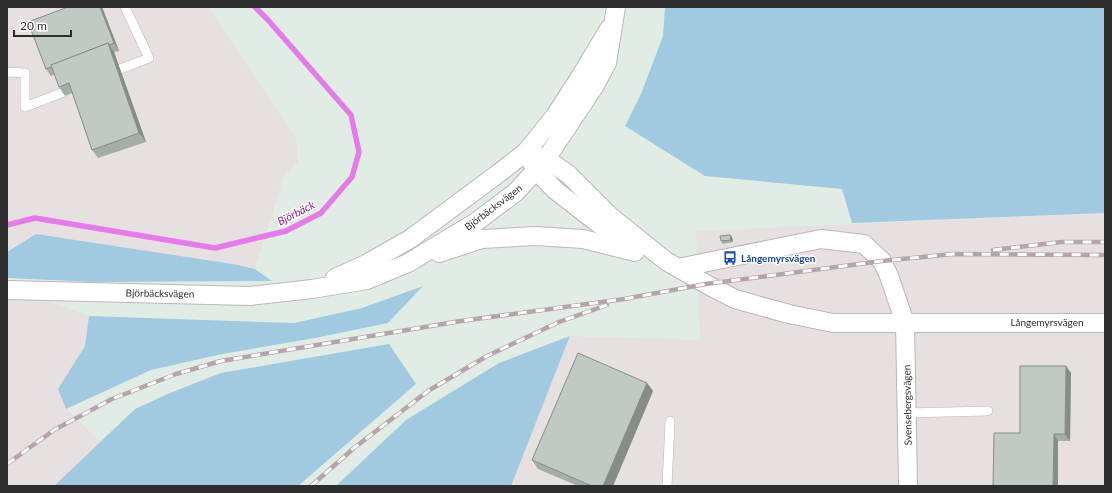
<svg xmlns="http://www.w3.org/2000/svg" width="1112" height="493" font-family="Lato,sans-serif">
  <rect width="100%" height="100%" fill="#e1ede4"/>
  <g fill="#e7e0e0">
    <path d="M27,7H208L296,137L298,162L284,176L255,269L233,264L36,234L7,252V8Z"/>
    <path d="M1105,213V486H511L570,336L700,340L696,231Z"/>
    <path d="M7,287L89,316L85,346L58,389L66,409L101,442L54,486H7Z"/>
  </g>
  <g fill="#a1cae0">
    <path d="M665,7H1105V213L852,223L842,189L705,176L625,126L641,94L663,36Z"/>
    <path d="M36,234L233,264L255,269L272,281L95,282L7,278V252Z"/>
    <path d="M423,286L388,323L315,338L222,354L151,370L66,409L58,389L85,346L89,316L294,323L362,308Z"/>
    <path d="M570,336L511,486H336L406,420L499,363Z"/>
    <path d="M389,344L416,384L298,486H54L135,409L170,393L221,373Z"/>
  </g>
  <g fill="none" stroke-linecap="round" stroke-linejoin="round">
    <path stroke="#e47be8" stroke-width="5.5" d="M7,225L35,218L215,248L286,231L321,213L352,177L359,152L351,115L268,20L255,7"/>
    <defs>
      <g id="service">
        <path d="M120,69L149,58L125,7"/>
        <path d="M7,72L25,73V107L64,92"/>
        <path d="M907,413L988,411"/>
        <path d="M667,486L670,421"/>
      </g>
      <g id="minor">
        <path d="M526,152L546,159L568,174L610,216L666,261L706,284L735,299L789,314L833,323H1105"/>
        <path d="M531,161L537,171L555,190L630,248"/>
        <path d="M439,253L482,239L535,236L583,239L635,252"/>
        <path d="M678,268L821,239L864,244L882,261L889,276L905,323L908,486"/>
        <path d="M335,278L366,264L410,239L499,173L526,152L555,116L582,74L609,29"/>
        <path d="M7,290L250,296L312,289L367,280L408,263L476,222L516,192L546,159L594,87L607,63L616,7"/>
      </g>
    </defs>
    <use href="#service" stroke="#bfb4ba" stroke-width="10"/>
    <use href="#minor" stroke="#bfb4ba" stroke-width="20"/>
    <use href="#service" stroke="#fff" stroke-width="9"/>
    <use href="#minor" stroke="#fff" stroke-width="18"/>
    <defs>
      <g id="rail">
        <path d="M993,250L1062,242H1105"/>
        <path d="M7,464L54,430L112,399L176,374L221,361L461,321L624,299L706,284L882,261L953,254L1105,255"/>
        <path d="M311,486L354,448L428,391L487,356L559,322L607,305"/>
      </g>
    </defs>
    <use href="#rail" stroke="#b6a3ac" stroke-width="4.5"/>
    <use href="#rail" stroke="#fff" stroke-width="3" stroke-dasharray="9" stroke-linecap="butt"/>
  </g>
  <g fill="#a5ada7">
    <path d="M68,7H102L119,51L114,52L146,142L98,158L92,150L72,93L65,96L59,87L55,74L51,76L46,69Z"/>
    <path d="M730,235L732,237L733,242L723,244L721,241Z"/>
    <path d="M1066,366L1071,373L1070,441H1058L1020,433Z"/>
    <path d="M647,383L653,391L613,486H578L538,469L532,460Z"/>
  </g>
  <g fill="#868d88">
    <path d="M100,7H102L119,51L114,43Z"/>
    <path d="M108,43L114,52L146,142L139,133Z"/>
    <path d="M730,235L732,237L733,242L731,240Z"/>
    <path d="M1066,366L1071,373L1070,441L1065,434Z"/>
    <path d="M647,383L653,391L613,486H603Z"/>
    <path d="M1054,434L1058,441V486H1053Z"/>
  </g>
  <g fill="#c0c9c2" stroke="#868d88">
    <path d="M68,7H100L114,43L109,45L108,43L51,65L52,67L46,69L28,22Z"/>
    <path d="M108,43L139,133L92,150L69,83L59,87L51,65Z"/>
    <path d="M730,235L731,240L721,241L720,236Z"/>
    <path d="M578,353L647,383L603,486H592L532,460Z"/>
    <path d="M1020,366H1066L1065,434H1054L1053,486H993L994,433H1020Z"/>
  </g>
  <defs>
    <symbol id="bus-bare" viewBox="-9 -9 18 18"><path d="M-5-6H5V4H4V6H2V4H-2V6H-4V4H-5ZM-3.5-4V0h7V-4ZM-3.5 1.2v1.5H-2V1.2ZM2 1.2v1.5H3.5V1.2Z" fill="#1a4fb4" stroke="#fff" stroke-width="2.5" paint-order="stroke"/></symbol>
  </defs>
  <g fill-rule="evenodd">
    <use href="#bus-bare" x="720" y="248" width="20" height="20"/>
  </g>
  <g text-anchor="middle" stroke-width="3" stroke-linejoin="round" paint-order="stroke">
    <g font-size="10" fill="#2d2d2d" stroke="#fff">
      <text transform="translate(493 207) rotate(-37)" y="4">Björbäcksvägen</text>
      <text transform="translate(160 293) rotate(1)" y="4">Björbäcksvägen</text>
      <text x="1047" y="326">Långemyrsvägen</text>
      <text transform="translate(907 405) rotate(-91)" y="4">Svensebergsvägen</text>
    </g>
    <g font-size="10" font-weight="bold" fill="#164399" stroke="#fff" text-anchor="start">
      <text x="741" y="262">Långemyrsvägen</text>
    </g>
    <g font-size="11" font-style="italic" fill="#981694" stroke="#fff">
      <text transform="translate(296 213) rotate(-27)" y="4">Björbäck</text>
    </g>
  </g>
  <rect width="1112" height="493" fill="none" stroke="#2d2d2d" stroke-width="16"/>
  <path d="M14 30v6h57v-6" fill="none" stroke="#2d2d2d" stroke-width="2"/>
  <text x="20" y="30" font-size="12" fill="#2d2d2d" stroke="#ffffff" stroke-width="3" paint-order="stroke">20 m</text>
</svg>
